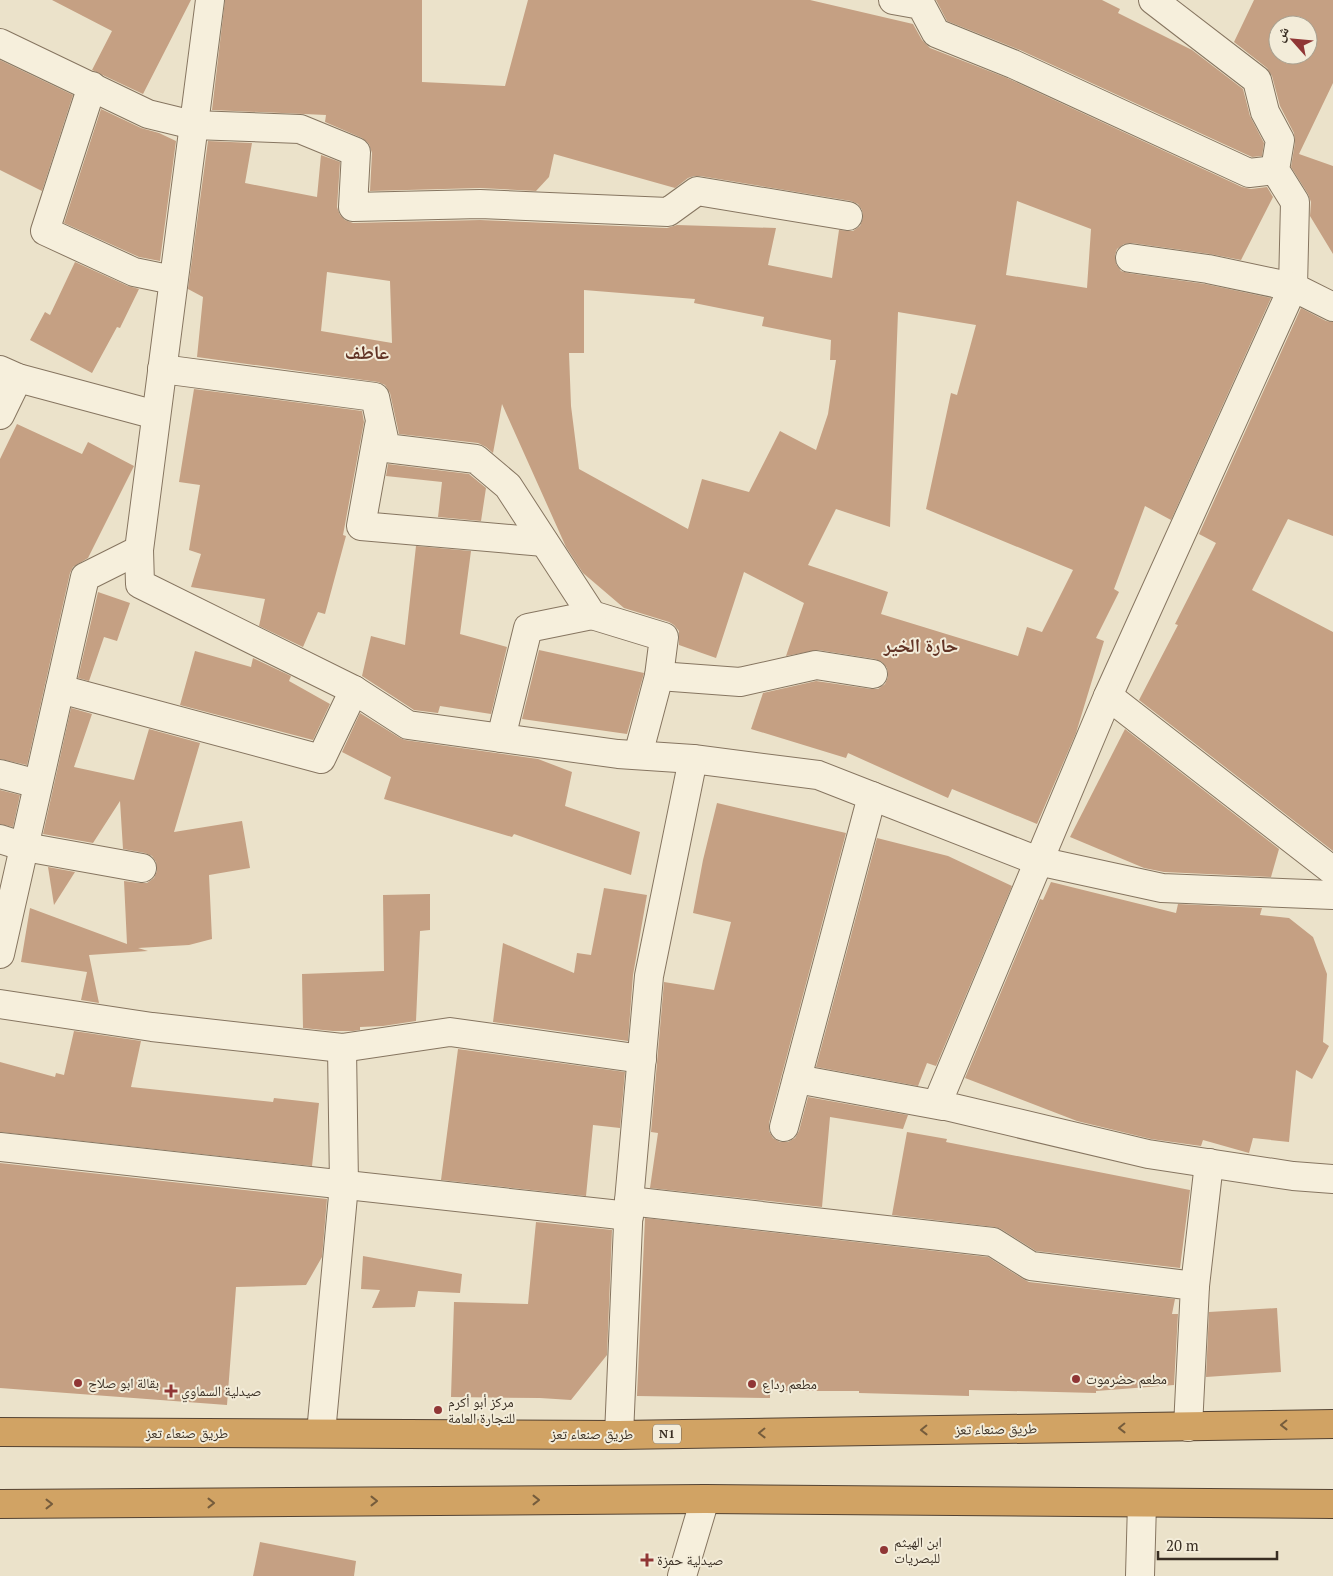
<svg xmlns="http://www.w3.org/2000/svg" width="1333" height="1576" font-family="'PT Serif','Noto Naskh Arabic',serif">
  <rect width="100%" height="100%" fill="#ebe2ca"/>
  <g fill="#c5a083" fill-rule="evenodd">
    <path d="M52,0H191L143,94L92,70L112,31Z"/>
    <path d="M225,0H422V82L505,86L528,0H810L913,24L922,40L930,48L1007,78L1242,187L1251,189L1267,187L1273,197L1241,260L1210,254L1132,243L1124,244L1117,249L1115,255L1116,264L1121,271L1128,273L1205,284L1271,298L1171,520L1145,506L1114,589L1119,592L1096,638L1104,641L1076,733L1037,824L952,789L948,798L848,753L846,758L751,729L763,693L816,681L871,689H878L885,684L888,677L887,668L882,662L875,659L818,650L786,656L804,603L744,572L716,658L679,645V631L674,625L669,622L624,608L583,573L566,547L502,404L493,453L486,447L478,443L399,434L390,393L385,385L378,382L197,357L203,297L188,289L208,141L252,143L245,183L317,197L321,155L340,162L337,207L340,215L345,220L353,223L480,220L667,228L677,225L776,228L768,265L832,278L839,230L853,231L860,226L863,218L862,210L858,204L851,201L700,176H694L688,178L675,188L554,154L549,177L536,191L480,188L370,191L372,153L369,144L362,138L325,122L326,115L212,110ZM1017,201L1091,229L1087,288L1006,275ZM327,272L390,281L392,343L321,331ZM584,290L695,299L694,303L764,317L762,326L831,340L830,360H836L828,414L816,450L780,431L749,492L702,479L688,529L579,469L571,406L569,353H584ZM898,312L976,325L957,395L951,393L926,509L1073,570L1042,632L1027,627L1018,656L881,614L888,592L808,565L836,509L890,527Z"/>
    <path d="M936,0H1102L1120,9L1118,13L1192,50L1243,89L1250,116L1264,143L1262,156L1252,157L1020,50L947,21Z"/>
    <path d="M1254,0H1333V83L1299,154L1333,166V254L1310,216L1311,202L1308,194L1291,167L1295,143L1294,133L1280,106L1272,76L1267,68L1234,42ZM1278,25H1308V55H1278Z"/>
    <path d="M0,60L73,95L42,191L0,170Z"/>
    <path d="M101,109L141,128L159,133L176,141L160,261L139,257L64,223Z"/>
    <path d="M75,262L128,286L139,289L120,328L117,327L92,373L30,340L45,312L50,315Z"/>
    <path d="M1301,308L1326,321L1333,322V536L1288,519L1252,590L1333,632V851L1139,700L1178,625L1175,624L1216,543L1199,534Z"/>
    <path d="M194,389L362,411L364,422L343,535L346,536L325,614L318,612L303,647L259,626L265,599L191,587L201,554L189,550L200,485L179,482Z"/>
    <path d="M17,424L82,454L88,442L134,466L88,558L73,567L70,573L27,765L0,759V459Z"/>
    <path d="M388,464L469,474L486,488L481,521L438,517L442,482L386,476Z"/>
    <path d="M416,546L471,551L460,634L507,647L491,714L440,706L438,713L414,710L362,676L371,636L405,645Z"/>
    <path d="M98,592L130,603L117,641L104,637L89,681L78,678Z"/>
    <path d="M539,650L644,673L627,734L522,719Z"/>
    <path d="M195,651L251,667L253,658L291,676L289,681L330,704L313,740L180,705Z"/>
    <path d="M71,708L92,714L74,767L134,780L149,729L200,743L174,832L242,821L250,868L209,875L212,939L189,945L138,948L148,951L89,955L99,1003L81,1000L87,972L21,962L30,908L127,944L124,881L139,883H147L154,878L157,871L156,862L152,856L145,853L123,849L120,801L93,843L43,834Z"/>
    <path d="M360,713L400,738L405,740L538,759L572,772L565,806L640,832L631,875L514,834L512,837L384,799L391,777L342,752Z"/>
    <path d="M1125,729L1279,849L1271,877L1164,872L1144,868L1070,837Z"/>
    <path d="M0,790L20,795L13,827L0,824Z"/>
    <path d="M717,803L846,833L769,1123V1131L773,1138L780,1142H788L795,1138L799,1131L808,1097L908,1115L903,1129L830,1117L822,1207L650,1188L658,1133L651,1132L664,982L714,990L731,922L693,913L703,860Z"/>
    <path d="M877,838L948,856L1012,886L936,1066L927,1063L918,1086L816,1067Z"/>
    <path d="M48,867L75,872L54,905Z"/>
    <path d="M1051,882L1176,913L1178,904L1262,908L1260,915L1289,918L1313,937L1327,974L1323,1042L1329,1046L1312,1079L1296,1070L1289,1142L1253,1138L1249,1153L1203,1140L1201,1146L1151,1139L1077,1121L965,1078L1040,899L1043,900Z"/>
    <path d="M604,888L647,895L633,975L628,1041L493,1022L503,943L574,973L577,953L591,955Z"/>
    <path d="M430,894V930L420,931L416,1021L383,1026L360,1027V1030L353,1031H333L303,1028L302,974L384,971L383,895Z"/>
    <path d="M74,1031L141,1041L131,1087L273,1102L274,1098L319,1103L312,1166L0,1132V1062L55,1077L56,1073L64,1075Z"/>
    <path d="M458,1049L625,1072L620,1128L593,1125L586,1196L441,1180Z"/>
    <path d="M907,1132L947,1139L946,1142L1190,1190L1180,1268L1036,1251L1001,1229L995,1227L892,1215Z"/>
    <path d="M0,1163L327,1199L322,1257L306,1285L236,1287L227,1405L0,1388Z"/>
    <path d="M645,1218L988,1257L1023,1279L1029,1282L1175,1299L1172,1314H1178L1174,1385L1096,1391V1393L969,1390V1396L859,1393V1391H770V1398L637,1396Z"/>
    <path d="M536,1222L612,1230L607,1355L571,1400L540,1398L451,1397L454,1302L528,1304Z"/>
    <path d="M363,1256L462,1274L460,1293L418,1291L415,1307L372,1308L380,1290L361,1289Z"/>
    <path d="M1277,1308L1281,1372L1206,1377L1209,1312Z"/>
    <path d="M260,1542L356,1561L354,1576H253Z"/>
  </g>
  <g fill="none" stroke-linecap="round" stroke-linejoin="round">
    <defs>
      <g id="minor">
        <path d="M893,0L921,5L936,33L1013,64L1249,173L1275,170"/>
        <path d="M1153,0L1257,80L1265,112L1280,140L1275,170L1295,202L1293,287L1333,307"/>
        <path d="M0,43L148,114L193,125L300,129L356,152L353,207L480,204L668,212L697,191L848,216"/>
        <path d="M92,86L45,231L134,272L173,280"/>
        <path d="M1130,258L1208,269L1293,287L1108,696L937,1104L1148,1154L1293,1176L1333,1179"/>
        <path d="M162,369L375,397L386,448L476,459L508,486L592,615L664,637L659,676L638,755"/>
        <path d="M0,370L18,378L156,415"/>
        <path d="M0,415L18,378"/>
        <path d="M379,426L361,526L544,542"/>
        <path d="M139,550L140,584L354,690L408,725L618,754L693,759L818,775L1038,861L1162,888L1333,895"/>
        <path d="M659,676L740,682L816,665L873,674"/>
        <path d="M60,689L321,759L354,690"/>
        <path d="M1108,696L1333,871"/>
        <path d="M501,738L528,628L592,615"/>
        <path d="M0,774L38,784"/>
        <path d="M0,839L25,847L142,868"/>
        <path d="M0,954L85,577L139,550L210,0"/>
        <path d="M0,1004L152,1027L342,1048L450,1032L642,1059"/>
        <path d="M797,1079L943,1106"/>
        <path d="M784,1127L872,796"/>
        <path d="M0,1147L629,1216"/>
        <path d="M629,1201L993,1242L1031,1266L1195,1286L1188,1427"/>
        <path d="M1195,1286L1209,1163"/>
        <path d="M321,1433L344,1185L342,1048"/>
        <path d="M619,1435L629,1201L649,976L693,759"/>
        <path d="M682,1576L705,1499"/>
        <path d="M1140,1576L1142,1503"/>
      </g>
      <g id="highway">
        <path d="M0,1432L619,1435L1333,1424"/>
        <path d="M0,1504L705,1499L1333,1504"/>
      </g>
    </defs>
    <use href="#minor" stroke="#867560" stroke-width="30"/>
    <use href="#highway" stroke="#544333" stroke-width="30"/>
    <use href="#minor" stroke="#f6efdc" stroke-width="28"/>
    <use href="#highway" stroke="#d1a364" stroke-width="28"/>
  </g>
  <defs><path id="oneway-chevron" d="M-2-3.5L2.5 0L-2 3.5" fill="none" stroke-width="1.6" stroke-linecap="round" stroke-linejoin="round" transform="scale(1.25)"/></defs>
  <g stroke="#755c3c">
    <use href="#oneway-chevron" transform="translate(1284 1425) rotate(179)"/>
    <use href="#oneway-chevron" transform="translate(1122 1428) rotate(179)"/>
    <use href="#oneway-chevron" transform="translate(924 1430) rotate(179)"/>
    <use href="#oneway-chevron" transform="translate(762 1433) rotate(179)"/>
    <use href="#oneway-chevron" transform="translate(536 1500)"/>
    <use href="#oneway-chevron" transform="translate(374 1501)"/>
    <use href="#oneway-chevron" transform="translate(211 1503)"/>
    <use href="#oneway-chevron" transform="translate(49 1504)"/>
  </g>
  <g fill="#903635" stroke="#f3ecd9" stroke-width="2">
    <circle cx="1076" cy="1379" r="5"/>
    <circle cx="78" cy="1383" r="5"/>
    <circle cx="752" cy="1384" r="5"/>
    <path d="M168.5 1383.5h5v5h5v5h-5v5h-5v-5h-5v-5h5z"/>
    <circle cx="438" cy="1410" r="5"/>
    <circle cx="884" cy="1550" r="5"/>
    <path d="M644.5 1552.5h5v5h5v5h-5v5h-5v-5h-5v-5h5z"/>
  </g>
  <g text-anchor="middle" stroke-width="4" stroke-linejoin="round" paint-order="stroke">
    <rect fill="#f3ecd9" stroke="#706659" stroke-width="1" x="653" y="1424.5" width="28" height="19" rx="4"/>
    <g font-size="12" font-weight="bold" fill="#382d22">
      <text x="667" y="1438">N1</text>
    </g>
    <g font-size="14" fill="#382d22" stroke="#f3ecd9" text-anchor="start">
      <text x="1086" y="1384">مطعم حضرموت</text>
      <text x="88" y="1388">بقالة ابو صلاح</text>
      <text x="762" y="1389">مطعم رداع</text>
      <text x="181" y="1396">صيدلية السماوي</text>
      <text x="448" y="1407">مركز أبو أكرم<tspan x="448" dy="16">للتجارة العامة</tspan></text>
      <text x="894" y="1547">ابن الهيثم<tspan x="894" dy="16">للبصريات</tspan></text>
      <text x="657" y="1565">صيدلية حمزة</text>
    </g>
    <g font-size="14" fill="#382d22" stroke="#f3ecd9">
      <text transform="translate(996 1429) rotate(-1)" y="5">طريق صنعاء تعز</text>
      <text x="187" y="1438">طريق صنعاء تعز</text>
      <text x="592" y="1439">طريق صنعاء تعز</text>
    </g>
    <g font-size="19" font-weight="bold" fill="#613325" stroke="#f3ecd9">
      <text x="367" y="359">عاطف</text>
      <text x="921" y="652">حارة الخير</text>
    </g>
  </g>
  <g transform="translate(1293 40) rotate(297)"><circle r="24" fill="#f3ecd9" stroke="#a8a090"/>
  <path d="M0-4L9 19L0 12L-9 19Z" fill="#903635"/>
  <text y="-8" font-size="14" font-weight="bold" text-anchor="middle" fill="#382d22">ش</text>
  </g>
  <path d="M1158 1551v8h119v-8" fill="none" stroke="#382d22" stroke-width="2.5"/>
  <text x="1166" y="1551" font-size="15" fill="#382d22" stroke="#f3ecd9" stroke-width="4" paint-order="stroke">20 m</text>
</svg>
